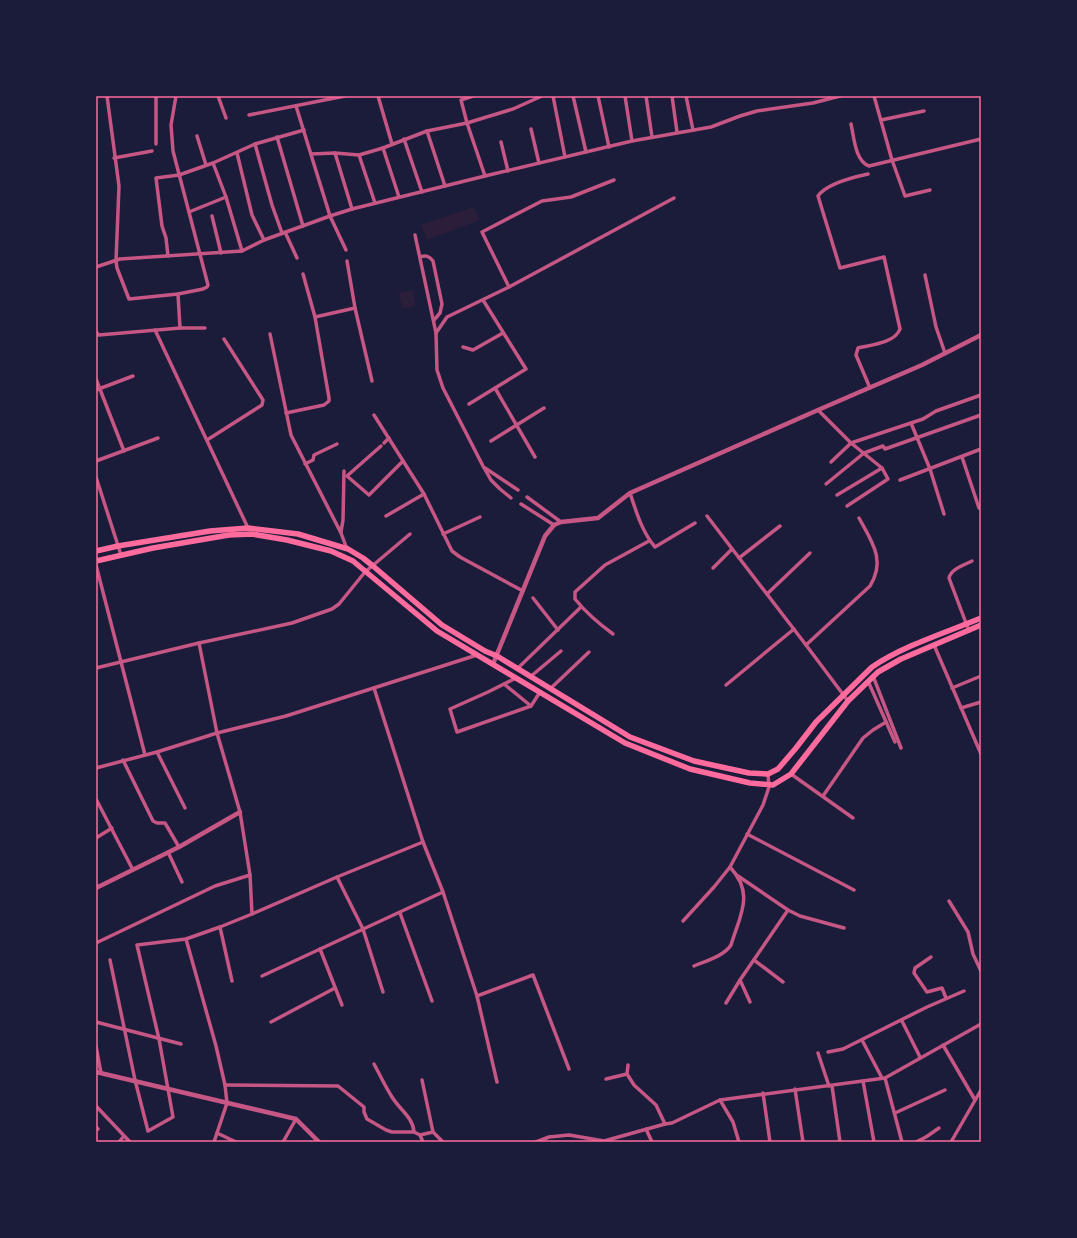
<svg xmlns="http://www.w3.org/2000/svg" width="1077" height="1238" font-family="Inter,sans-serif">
  <rect width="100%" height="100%" fill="#1b1b3a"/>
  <g fill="#2a1e3b">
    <path d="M473,207L480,220L427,240L421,225Z"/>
    <path d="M413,290L416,306L402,309L399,293Z"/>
  </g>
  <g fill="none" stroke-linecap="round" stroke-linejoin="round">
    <g stroke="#c65784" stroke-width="3.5">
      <path d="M107,96L119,186L116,261L117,268L129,299L178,294L203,289L207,287L208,285L173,151L171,125L176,96"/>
      <path d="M156,96V144"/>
      <path d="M218,96L226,118"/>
      <path d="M378,96L392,144"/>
      <path d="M473,96L461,100L467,123L485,176"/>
      <path d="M553,96L565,157"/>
      <path d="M573,96L586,152"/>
      <path d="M598,96L609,147"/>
      <path d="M625,96L632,141"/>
      <path d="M646,96L652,137"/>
      <path d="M672,96L677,132"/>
      <path d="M686,96L693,130"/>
      <path d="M874,96L892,160L905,196L930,190"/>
      <path d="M296,106L330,216L346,250"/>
      <path d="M249,115L345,96"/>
      <path d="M881,120L924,111"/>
      <path d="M851,124C854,137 855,161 869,166L981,139"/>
      <path d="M531,129L539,163"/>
      <path d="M427,131L445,186"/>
      <path d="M197,136L206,165"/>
      <path d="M277,137L303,226"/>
      <path d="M404,139L422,192"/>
      <path d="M501,142L508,171"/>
      <path d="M255,144L272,205L282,233"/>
      <path d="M383,148L399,197"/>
      <path d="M237,153L252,215L264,240"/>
      <path d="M335,153L352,209"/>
      <path d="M311,154L335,153L359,155L383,148L427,131L467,123L513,109L542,96"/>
      <path d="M359,155L375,203"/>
      <path d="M114,158L152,151"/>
      <path d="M213,163L226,197L242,251"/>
      <path d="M868,174C854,177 826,184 818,196L840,268L884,257L900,329C895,343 871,345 858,348L856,355L870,388"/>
      <path d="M189,212L226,197"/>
      <path d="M212,216L221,253"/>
      <path d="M285,232L297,258"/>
      <path d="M415,235L436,333L437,370L443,388L483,466L491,480L500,489L511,498"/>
      <path d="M168,256L166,238L162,226L156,178L179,175L213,163L255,144L304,130"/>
      <path d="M420,257C426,255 429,256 433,261L442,304L440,313L434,320"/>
      <path d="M347,261L355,308L372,381"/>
      <path d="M96,267L120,259L242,251L264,240L330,216L352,209L485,176L632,141L711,127L740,116L757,111L813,103L840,96"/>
      <path d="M925,275L936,327L945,353"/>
      <path d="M509,287L482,232L542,201L571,197L614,180"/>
      <path d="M315,317L355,308"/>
      <path d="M180,328H205"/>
      <path d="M155,330L248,528"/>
      <path d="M96,332L99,335L180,328L178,294"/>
      <path d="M436,333L447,317L509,287L674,198"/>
      <path d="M270,334L291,435L341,533L347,549"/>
      <path d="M463,347L473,350L503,333"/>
      <path d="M96,379L124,451"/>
      <path d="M495,388L535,457"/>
      <path d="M96,390L133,376"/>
      <path d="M469,404L526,369L483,300"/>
      <path d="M818,410L851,443L882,468L888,479L847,506"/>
      <path d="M286,413L324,405L329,401V398L315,317L303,274"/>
      <path d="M374,415L424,494L452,551L460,557L523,591"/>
      <path d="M911,423L930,469L944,514"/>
      <path d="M207,440L262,405L263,400L224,339"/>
      <path d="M491,441L544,408"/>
      <path d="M384,443L389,438"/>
      <path d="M381,446L347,476L369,495L403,461"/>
      <path d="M962,457L979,508"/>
      <path d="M96,461L158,438"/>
      <path d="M831,462L851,443L923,419L936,411L981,395"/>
      <path d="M305,464L313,460L314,455L337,444"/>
      <path d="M485,468L518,490"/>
      <path d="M96,477L121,555"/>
      <path d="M900,480L981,449"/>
      <path d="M826,484L864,453L883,446L885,449L981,415"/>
      <path d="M630,493C636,511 642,532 655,547L695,523"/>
      <path d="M837,495L882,468"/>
      <path d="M527,497L561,522"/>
      <path d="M521,504L554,525"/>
      <path d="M386,516L424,494"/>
      <path d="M707,516L806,645L848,701"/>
      <path d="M341,532L343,520L344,471"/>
      <path d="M443,534L480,517"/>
      <path d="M739,558L780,526"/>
      <path d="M96,565L145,755"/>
      <path d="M713,568L732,549"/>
      <path d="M767,594L810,553"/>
      <path d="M533,598L558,630"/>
      <path d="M969,631L949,578C951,569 964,565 972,561"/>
      <path d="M613,634C598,623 587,614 575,599V592L605,565L649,541"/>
      <path d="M199,643L217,733L240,812L250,875L252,914"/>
      <path d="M806,645L870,586C886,560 872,542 859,518"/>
      <path d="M934,645L981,754"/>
      <path d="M96,668L199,643L292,623L332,609L339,604L365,572L410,534"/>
      <path d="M517,669L581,607"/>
      <path d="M873,676L901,748"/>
      <path d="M530,677L561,651"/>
      <path d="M516,678L488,692L450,709L457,732L531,706L540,692"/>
      <path d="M868,681L895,742"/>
      <path d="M504,684L531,706"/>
      <path d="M726,685L794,629"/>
      <path d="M374,688L423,842L443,892L477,996L497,1082"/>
      <path d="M952,688L981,676"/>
      <path d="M550,689L589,652"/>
      <path d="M961,708L981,702"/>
      <path d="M157,752L185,808"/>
      <path d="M123,760L153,821L157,823H165L179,847"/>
      <path d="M96,768L157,752L217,733L286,716L477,655"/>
      <path d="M791,774L853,818"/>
      <path d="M823,796L863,738L873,730L886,722"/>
      <path d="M96,799L133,870"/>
      <path d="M747,834L854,890"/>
      <path d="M96,838L112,828"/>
      <path d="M168,852L182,882"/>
      <path d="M738,876L788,910L800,916L844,928"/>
      <path d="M337,877L363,929L383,992"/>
      <path d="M949,901L968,932L973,954L981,971"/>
      <path d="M400,913L432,1001"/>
      <path d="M683,921L714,887L730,867"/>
      <path d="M220,927L232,981"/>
      <path d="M186,939L216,1046L225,1085L227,1103L214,1142"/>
      <path d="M96,943L215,886L250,875"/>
      <path d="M320,949L342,1005"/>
      <path d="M931,957L915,968L914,973L927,992L942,988L946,998"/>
      <path d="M110,960L135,1080L148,1131L173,1117L159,1039L137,945L186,939L220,927L252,914L337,877L423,842"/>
      <path d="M754,960L783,982"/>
      <path d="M694,966C706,961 724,956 731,945C740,915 755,894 730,867L763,805L769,787L768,774"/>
      <path d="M262,976L443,892"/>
      <path d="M740,980L750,1002"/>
      <path d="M477,996L533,975L569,1069"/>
      <path d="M726,1003L740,980L788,910"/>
      <path d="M902,1021L920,1057"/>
      <path d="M96,1022L181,1044"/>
      <path d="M271,1022L335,988"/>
      <path d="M862,1040L882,1078"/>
      <path d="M943,1045L975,1100"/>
      <path d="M96,1046L101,1073"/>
      <path d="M828,1052L843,1049L927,1007L964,991"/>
      <path d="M818,1053L829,1086"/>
      <path d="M374,1064C380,1075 385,1086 392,1097C399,1109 413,1117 414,1132"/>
      <path d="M628,1065L627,1074L634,1085L656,1105L665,1124"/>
      <path d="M885,1078L902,1142"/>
      <path d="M606,1079L627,1074"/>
      <path d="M422,1080L433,1132L443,1142"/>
      <path d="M863,1081L874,1142"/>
      <path d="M225,1085L338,1086L364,1107V1112L367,1119L386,1130L392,1132H414L420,1135L433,1132"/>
      <path d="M832,1086L840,1142"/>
      <path d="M795,1089L803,1142"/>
      <path d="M763,1093L770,1142"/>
      <path d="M720,1100L733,1122L739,1142"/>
      <path d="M96,1106L130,1142"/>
      <path d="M895,1113L945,1090"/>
      <path d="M96,1127L98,1129"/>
      <path d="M646,1129L652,1142"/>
      <path d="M217,1133L236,1142"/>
      <path d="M420,1135L423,1142"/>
      <path d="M119,1142L124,1136"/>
      <path d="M283,1142L296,1119"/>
      <path d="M536,1142L549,1137L569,1135L604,1141L665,1124L672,1123L720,1100L885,1078L981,1024"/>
      <path d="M916,1142L926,1137L939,1128"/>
      <path d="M951,1142L981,1090"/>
    </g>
    <g stroke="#c65784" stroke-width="4.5">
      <path d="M493,664L545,536L554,525L561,522L598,518L630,493L818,410L922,365L981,335"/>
      <path d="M96,888L179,847L240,812"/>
      <path d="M96,1072L296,1119L319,1142"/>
    </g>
    <g stroke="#ff6b9d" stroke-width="5.5">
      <path d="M96,551L118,546L210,531L248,528L298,534L348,549L363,558L373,566L442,625L485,651L497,656L630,737L694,761L749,773L768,774L778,769L796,748L816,722L872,667C905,645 945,633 981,618"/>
      <path d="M96,561L153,548L229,535L252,534L287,540L331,551L353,561L437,631L625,743L690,769L750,783L773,785L791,774L848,701L878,672L901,659L981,625"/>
    </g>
  </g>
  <rect width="1077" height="1238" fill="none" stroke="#1b1b3a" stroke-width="194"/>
  <rect x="97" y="97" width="883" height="1044" fill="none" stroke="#ff6b9d" stroke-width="1.5"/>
</svg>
